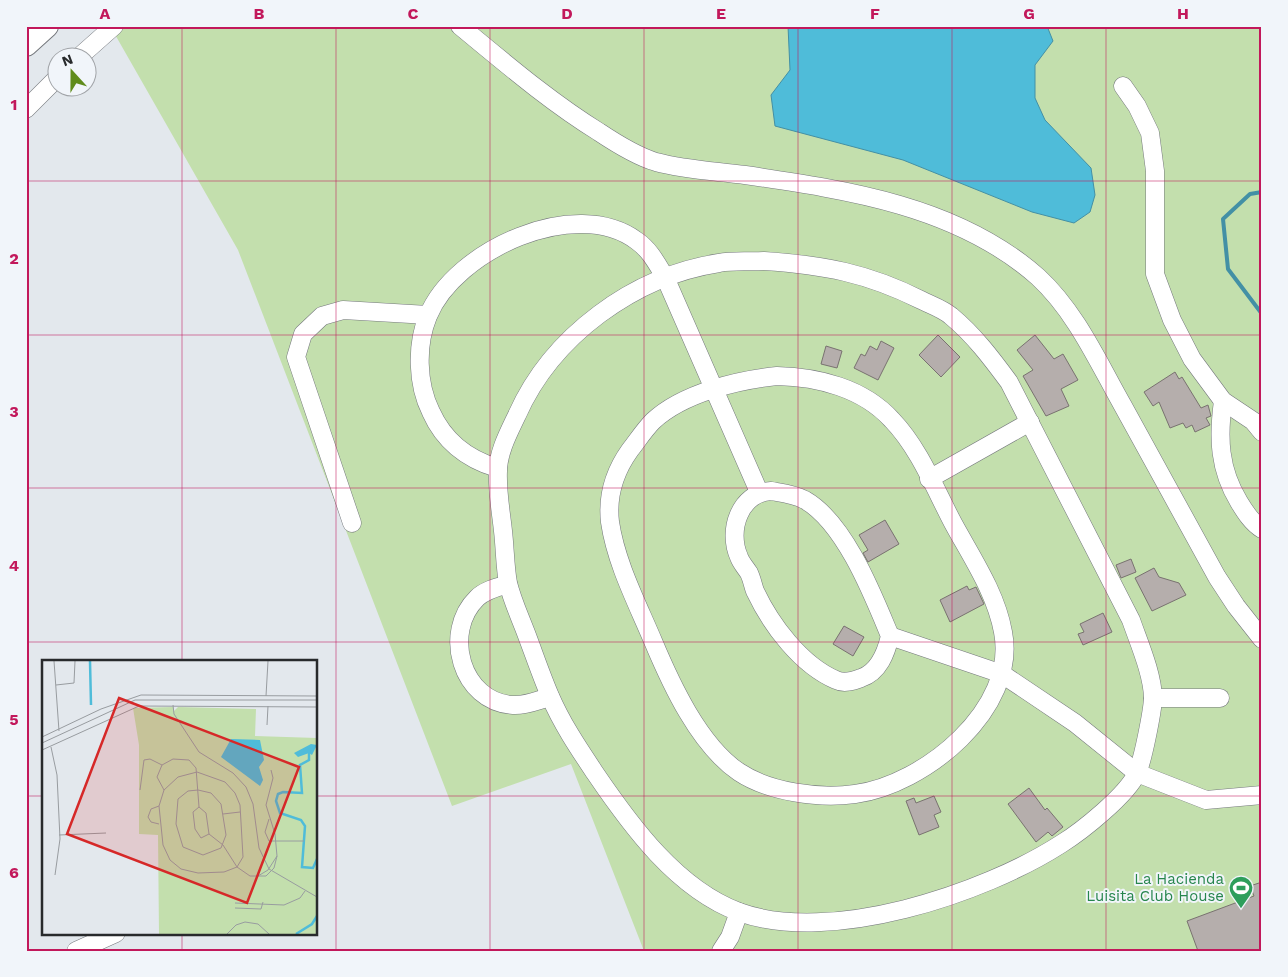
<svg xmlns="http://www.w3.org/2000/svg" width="1288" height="977" font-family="'Work Sans',sans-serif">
  <rect width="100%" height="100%" fill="#e3e8ed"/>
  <path fill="#c3dfad" d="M125,26H1262V951H644L571,764L452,806L238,250L113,31Z"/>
  <path fill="#4fbcd9" stroke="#4390a5" d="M788,26H1047L1053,41L1035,65V98L1045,120L1091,168L1095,195L1090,212L1074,223L1032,212L903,160L775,126L771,95L790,70Z"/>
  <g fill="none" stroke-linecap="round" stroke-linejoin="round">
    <path stroke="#4390a5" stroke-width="4" d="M1262,192L1250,194L1223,219L1228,269L1262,314"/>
  </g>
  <g fill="#b5aeac" stroke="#797270">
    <path d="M938,335L960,357L941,377L919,355Z"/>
    <path d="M1035,335L1054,359L1063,354L1078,380L1061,389L1069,406L1046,416L1023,376L1033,370L1017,350Z"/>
    <path d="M881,341L894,348L878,380L854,368L861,354L865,356L870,346L877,350Z"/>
    <path d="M826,346L842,351L837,368L821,364Z"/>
    <path d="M1175,372L1179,379L1182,377L1201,408L1208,405L1211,416L1206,418L1210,425L1195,432L1192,425L1186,428L1183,423L1170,428L1159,402L1153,406L1144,392Z"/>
    <path d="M885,520L899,544L868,562L863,553L868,550L859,535Z"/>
    <path d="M1131,559L1136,572L1121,578L1116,565Z"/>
    <path d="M1154,568L1159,577L1179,583L1186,595L1152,611L1135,578Z"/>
    <path d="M967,586L969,590L976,587L984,604L950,622L940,600Z"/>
    <path d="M1103,613L1112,632L1083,645L1078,634L1084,632L1080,624Z"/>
    <path d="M844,626L864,637L853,656L833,644Z"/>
    <path d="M1029,788L1045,810L1047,808L1063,827L1052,836L1048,832L1036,842L1008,804Z"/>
    <path d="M934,796L941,812L934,815L939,827L919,835L906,801L914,798L916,803Z"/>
    <path d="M1262,882V951H1198L1187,921L1254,896L1250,886Z"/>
  </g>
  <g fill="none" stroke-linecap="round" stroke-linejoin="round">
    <defs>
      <g id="minor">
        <path d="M460,26C505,63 549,101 599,132C617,144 636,156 656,162C686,170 715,171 745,175C848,190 958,206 1038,277C1076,312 1098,362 1123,406C1154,463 1186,520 1217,577L1236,606L1262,639"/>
        <path d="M78,58L114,26"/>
        <path d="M1123,86L1137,106L1150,133L1155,171V274L1172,320L1192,359L1223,401L1253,421L1262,432"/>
        <path d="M26,109L58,77"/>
        <path d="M764,261C824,265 867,273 921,300C931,305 943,309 951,316C974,335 992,359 1009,382L1131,620C1139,643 1153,675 1153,699C1152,713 1143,760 1137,773C1127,795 1082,831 1061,844C983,894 830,945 739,912C677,889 631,826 595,773C579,749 562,724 550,696C541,675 534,654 526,633C520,617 512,600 508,583C505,567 505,548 503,531C501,512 497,491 498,471C498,452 509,432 517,415C552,336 634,276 719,263C733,260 749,262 764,261Z"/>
        <path d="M777,376C818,377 863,388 892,420C919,448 935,489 953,523C972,558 996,593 1003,632C1018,709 924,785 855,794C819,799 769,792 739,772C699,745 671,684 653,641C637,603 616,563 610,522C607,496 615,471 630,450C637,441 645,429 653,421C683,393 738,380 777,376Z"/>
        <path d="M1223,401C1218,438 1219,469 1239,502C1245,512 1252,523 1262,529"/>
        <path d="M497,468C467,459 444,441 431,412C417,384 416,345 428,316C455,250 576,195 637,241C650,250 657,264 665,277L759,492"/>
        <path d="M929,479L1030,422"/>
        <path d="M771,491C783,493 794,494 805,500C845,523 873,595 890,636C886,653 879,672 861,678C853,681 844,684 836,680C801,665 771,625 755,591C753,586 752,579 749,573C746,568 741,563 739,557C727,530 740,493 771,491Z"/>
        <path d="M352,523L296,357L303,334L322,316L343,310L428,315"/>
        <path d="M508,584C498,587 485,590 477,598C442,632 461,702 513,705C526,706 538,700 550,697"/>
        <path d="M890,636L1002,674L1075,723L1137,773L1206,800L1262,795"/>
        <path d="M1153,698H1220"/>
        <path d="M76,951L116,933"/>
        <path d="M721,951L730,937L739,912"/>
      </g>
      <path id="major" d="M26,45L47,26"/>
    </defs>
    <use href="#minor" stroke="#75787d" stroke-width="19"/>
    <use href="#major" stroke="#75787d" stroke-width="24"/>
    <use href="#minor" stroke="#fff" stroke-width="18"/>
    <use href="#major" stroke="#fff" stroke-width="22"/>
  </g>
  <path fill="none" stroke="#c2185b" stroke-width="1" stroke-opacity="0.55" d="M182,26V661M336,26V951M490,26V951M644,26V951M798,26V951M952,26V951M1106,26V951M26,181H1262M26,335H1262M26,488H1262M26,642H1262M26,796H44M316,796H1262M182,933V951"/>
  <defs>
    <symbol id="stadium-pin" viewBox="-11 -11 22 30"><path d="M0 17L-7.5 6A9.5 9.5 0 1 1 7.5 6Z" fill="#2e9e5b" stroke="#f1f5fa"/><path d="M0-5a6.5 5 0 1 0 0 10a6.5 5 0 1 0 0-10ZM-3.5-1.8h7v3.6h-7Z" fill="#fff"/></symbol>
  </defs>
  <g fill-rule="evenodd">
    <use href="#stadium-pin" x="1227" y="874" width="28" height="38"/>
  </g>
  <g text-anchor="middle" stroke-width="4" stroke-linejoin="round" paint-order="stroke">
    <g font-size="15" fill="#27864d" stroke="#f1f5fa" text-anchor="end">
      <text x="1224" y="884">La Hacienda<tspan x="1224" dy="17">Luisita Club House</tspan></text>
    </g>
  </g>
  <g transform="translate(42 660)">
    <rect width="275" height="275" fill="#e3e8ed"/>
    <path d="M131,47L132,51L136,47L214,49L213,76L275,78V274H117L116,175L97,174V85L91,48Z" fill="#c3dfad"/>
    <path d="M189,79L218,80L222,100L217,107L221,120L218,126L179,97ZM269,84L275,85L270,95L267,93L256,97L252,93Z" fill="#4fbcd9"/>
    <path fill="none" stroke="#4fbcd9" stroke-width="2.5" d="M48,1L49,45M267,92V100L258,105L260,133L241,132L236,134L234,141L238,153L259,160L263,166L260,207L271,208L275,199M254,274L270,264L275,256"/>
    <path fill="none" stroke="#989ca0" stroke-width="1" d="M12,1L17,71M14,25L32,23L33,1M224,36L226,1M131,45L132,54L157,92L191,113L204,127L211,144L217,188L227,209L275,237M225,65L226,46M0,77L59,49L99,35L275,36M0,83L93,40H275M9,87L15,115L18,179L13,215M0,90L97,46L275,47M155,112L183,122L193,133L198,145L201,197L195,207L182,212L156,213L139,209L128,200L121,185L117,146L122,130L136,117ZM98,130L102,100L108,99L120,105M122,130L115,117L120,105L131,99L147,100L154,108L157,147M156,130L169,133L179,144L184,175L179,188L161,195L141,187L134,164L136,139L146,131ZM157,147L164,153L167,174L181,185L195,207L208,216H224L232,208L235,196L233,174L224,145L231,118L229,110M157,147L151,152L153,169L159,178L167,174M181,154L198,152M227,159L223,172L227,181H262M117,164L109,162L106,157L109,149L117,146M17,175L64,173M216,216L226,210L235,196M193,243L242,245L258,238L263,231M193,248L219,249L221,242M185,274L194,265L203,262L216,264L227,274"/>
    <path fill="#d62828" fill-opacity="0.15" stroke="#d62828" stroke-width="2.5" d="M77,38L257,107L205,243L25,174Z"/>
    <rect width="275" height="275" fill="none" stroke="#282a2c" stroke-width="2.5"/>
  </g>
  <rect width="1288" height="977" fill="none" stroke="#f1f5fa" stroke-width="55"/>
  <g transform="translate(72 72) rotate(339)"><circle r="24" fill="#f1f5fa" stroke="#a1a4a8"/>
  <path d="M0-4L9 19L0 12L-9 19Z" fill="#608c1c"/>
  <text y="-8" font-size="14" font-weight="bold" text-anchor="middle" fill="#282a2c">N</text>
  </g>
  <rect x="28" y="28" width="1232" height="922" fill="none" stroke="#c2185b" stroke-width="2"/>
  <g font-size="16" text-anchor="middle" font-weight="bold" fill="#c2185b">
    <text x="105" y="19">A</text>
    <text x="259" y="19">B</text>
    <text x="413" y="19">C</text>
    <text x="567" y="19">D</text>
    <text x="721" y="19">E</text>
    <text x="875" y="19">F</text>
    <text x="1029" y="19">G</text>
    <text x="1183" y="19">H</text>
    <text x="14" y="110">1</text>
    <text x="14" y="264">2</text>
    <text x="14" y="417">3</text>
    <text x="14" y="571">4</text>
    <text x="14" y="725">5</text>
    <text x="14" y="878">6</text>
  </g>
</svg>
